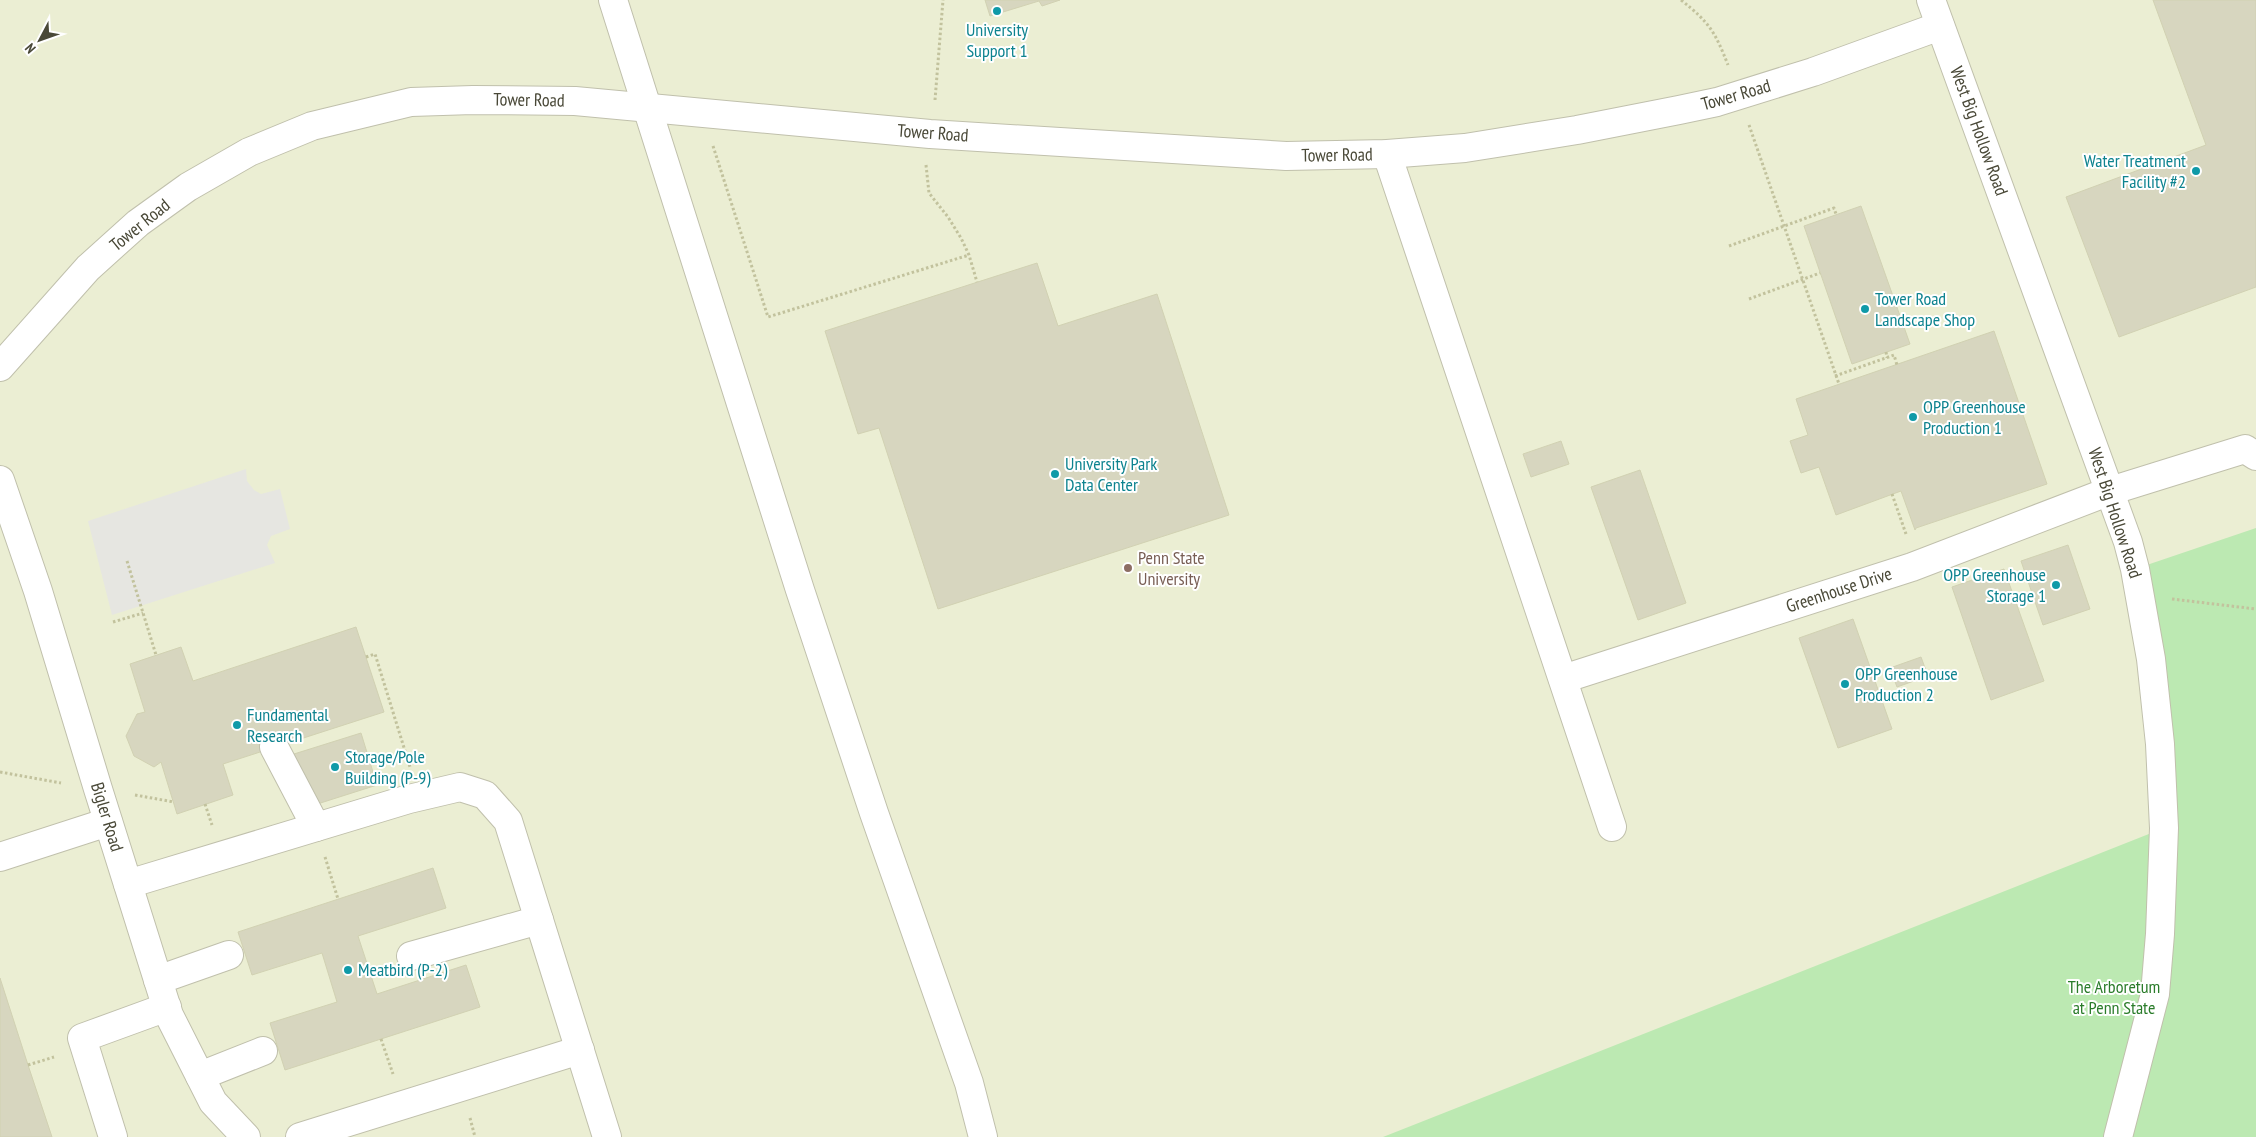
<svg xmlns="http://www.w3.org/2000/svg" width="2256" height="1137" font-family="'PT Sans Narrow',sans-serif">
  <rect width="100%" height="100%" fill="#f4f5ea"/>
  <rect fill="#ebeed3" x="0" y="0" width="2256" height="1137"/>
  <path fill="#bce9b2" d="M2256,528V1137H1383L2164,828L2135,569Z"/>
  <path fill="#e6e6e1" d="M246,469L247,481L254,490L261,494L280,489L290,529L271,536L267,545L275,563L112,615L88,521Z"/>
  <g fill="#d7d6bf" stroke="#d1d1b2">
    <path d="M985,0H1060L1042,6L1039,1L990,16Z"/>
    <path d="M2153,0H2256V287L2119,337L2066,197L2206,145Z"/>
    <path d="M1861,206L1910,344L1852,364L1804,226Z"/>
    <path d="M1037,263L1058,326L1157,294L1229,515L938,609L879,428L858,434L825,331Z"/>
    <path d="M1994,331L2047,484L1916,528L1915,530L1901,491L1836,515L1819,467L1801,473L1790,441L1808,435L1796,399Z"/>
    <path d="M1561,441L1569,464L1531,477L1523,454Z"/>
    <path d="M1640,470L1686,603L1638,620L1591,487Z"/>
    <path d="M2068,545L2090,609L2043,625L2021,561Z"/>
    <path d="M2004,569L2044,681L1991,700L1952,587Z"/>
    <path d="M1853,619L1892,729L1838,748L1799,638Z"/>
    <path d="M356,627L384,712L223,764L233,795L177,814L161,762L154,767L134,756L126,736L137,714L145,712L130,664L181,647L193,681Z"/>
    <path d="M1921,657L1928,676L1897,687L1890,668Z"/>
    <path d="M361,733L377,785L311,806L294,754Z"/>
    <path d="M433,868L446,908L358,936L377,994L466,965L480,1007L285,1070L270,1023L337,1002L322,953L252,975L238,932Z"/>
    <path d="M0,978L28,1065L52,1137H0Z"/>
  </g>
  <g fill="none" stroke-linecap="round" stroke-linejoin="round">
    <defs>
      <g id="minor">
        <path d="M613,0L800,590L874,813L969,1083L983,1137"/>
        <path d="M1931,0L2128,542L2135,569L2151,659L2160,744L2164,828L2160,934L2155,994L2118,1137"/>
        <path d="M1387,154L1612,827"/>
        <path d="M0,367L88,268L138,223L188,187L249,152L312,126L411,102L473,100L575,101L930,134L1286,156L1387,154L1465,148L1577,130L1679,110L1717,102L1813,72L1940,26"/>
        <path d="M0,480L38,591L98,789L169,1015L213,1102L246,1137"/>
        <path d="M1563,679L1912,567L2110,491L2245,449L2256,456"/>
        <path d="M274,747L316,827"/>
        <path d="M0,857L108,822"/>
        <path d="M128,884L409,799L460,787L485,795L508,821L607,1137"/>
        <path d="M411,956L539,920"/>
        <path d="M158,980L229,955"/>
        <path d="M200,1076L263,1051"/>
        <path d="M113,1137L82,1038L167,1007"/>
        <path d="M300,1137L580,1050"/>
      </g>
    </defs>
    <use href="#minor" stroke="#c0c0ac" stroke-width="30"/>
    <g stroke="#c2c29d" stroke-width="3" stroke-dasharray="2.5 2.5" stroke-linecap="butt">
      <path d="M1681,0C1710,23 1715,32 1728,65"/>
      <path d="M935,100L943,0"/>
      <path d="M1749,125L1839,384"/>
      <path d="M713,146L768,317L969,255"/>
      <path d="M926,165L929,193L948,217L961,238L969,255L977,282"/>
      <path d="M1729,246L1834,208L1836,214"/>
      <path d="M1749,299L1820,273"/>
      <path d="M1886,352L1887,358"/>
      <path d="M1835,376L1894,355L1897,365"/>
      <path d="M1892,494L1906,534"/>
      <path d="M127,561L156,655"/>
      <path d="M2172,599L2256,609"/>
      <path d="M113,622L143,613"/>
      <path d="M366,657L375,654L410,767"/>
      <path d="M0,772L61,783"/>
      <path d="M135,795L174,802"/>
      <path d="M205,804L212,825"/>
      <path d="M325,857L338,899"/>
      <path d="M381,1039L393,1074"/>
      <path d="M28,1065L54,1057"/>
      <path d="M470,1118L475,1137"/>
    </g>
    <use href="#minor" stroke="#fff" stroke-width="28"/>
  </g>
  <g fill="#0f9aa8" stroke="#fff" stroke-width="2">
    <circle cx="997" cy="11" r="5"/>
    <circle cx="2196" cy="171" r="5"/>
    <circle cx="1865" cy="309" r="5"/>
    <circle cx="1913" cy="417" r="5"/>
    <circle cx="1055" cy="474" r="5"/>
    <circle cx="2056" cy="585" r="5"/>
    <circle cx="1845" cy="684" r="5"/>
    <circle cx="237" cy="725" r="5"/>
    <circle cx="335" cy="767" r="5"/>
    <circle cx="348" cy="970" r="5"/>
  </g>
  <circle fill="#8d6e63" stroke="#fff" stroke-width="2" cx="1128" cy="568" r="5"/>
  <g text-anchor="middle" stroke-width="4" stroke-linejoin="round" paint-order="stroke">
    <g font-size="18" fill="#0d838f" stroke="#fff" text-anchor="start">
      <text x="997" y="36" text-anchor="middle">University<tspan x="997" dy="21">Support 1</tspan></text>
      <text x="2186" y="167" text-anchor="end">Water Treatment<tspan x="2186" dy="21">Facility #2</tspan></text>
      <text x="1875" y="305">Tower Road<tspan x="1875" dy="21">Landscape Shop</tspan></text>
      <text x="1923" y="413">OPP Greenhouse<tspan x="1923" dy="21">Production 1</tspan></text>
      <text x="1065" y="470">University Park<tspan x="1065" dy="21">Data Center</tspan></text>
      <text x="2046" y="581" text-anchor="end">OPP Greenhouse<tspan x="2046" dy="21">Storage 1</tspan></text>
      <text x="1855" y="680">OPP Greenhouse<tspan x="1855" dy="21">Production 2</tspan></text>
      <text x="247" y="721">Fundamental<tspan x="247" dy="21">Research</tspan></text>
      <text x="345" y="763">Storage/Pole<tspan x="345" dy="21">Building (P-9)</tspan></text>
      <text x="358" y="976">Meatbird (P-2)</text>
    </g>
    <g font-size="18" fill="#494837" stroke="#fff">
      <text transform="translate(1736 95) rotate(-16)" y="6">Tower Road</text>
      <text transform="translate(529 100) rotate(1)" y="6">Tower Road</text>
      <text transform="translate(1979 131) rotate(70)" y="6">West Big Hollow Road</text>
      <text transform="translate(933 133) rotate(4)" y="6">Tower Road</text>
      <text transform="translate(1337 155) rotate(-1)" y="6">Tower Road</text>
      <text transform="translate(140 225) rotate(-39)" y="6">Tower Road</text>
      <text transform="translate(2115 513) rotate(72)" y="6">West Big Hollow Road</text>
      <text transform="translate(1839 590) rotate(-18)" y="6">Greenhouse Drive</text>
      <text transform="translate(107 817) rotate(73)" y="6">Bigler Road</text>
    </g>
    <g font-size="18" fill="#785e54" stroke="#fff" text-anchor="start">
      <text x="1138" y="564">Penn State<tspan x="1138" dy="21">University</tspan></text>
    </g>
    <g font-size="18" fill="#2a7c2a" stroke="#fff">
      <text x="2114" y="993">The Arboretum<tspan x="2114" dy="21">at Penn State</tspan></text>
    </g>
  </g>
  <g transform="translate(40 40) rotate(229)" stroke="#ffffff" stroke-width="4" paint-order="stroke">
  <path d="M0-4L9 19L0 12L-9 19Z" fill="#494837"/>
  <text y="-8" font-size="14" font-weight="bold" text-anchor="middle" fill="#494837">N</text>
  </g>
</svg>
